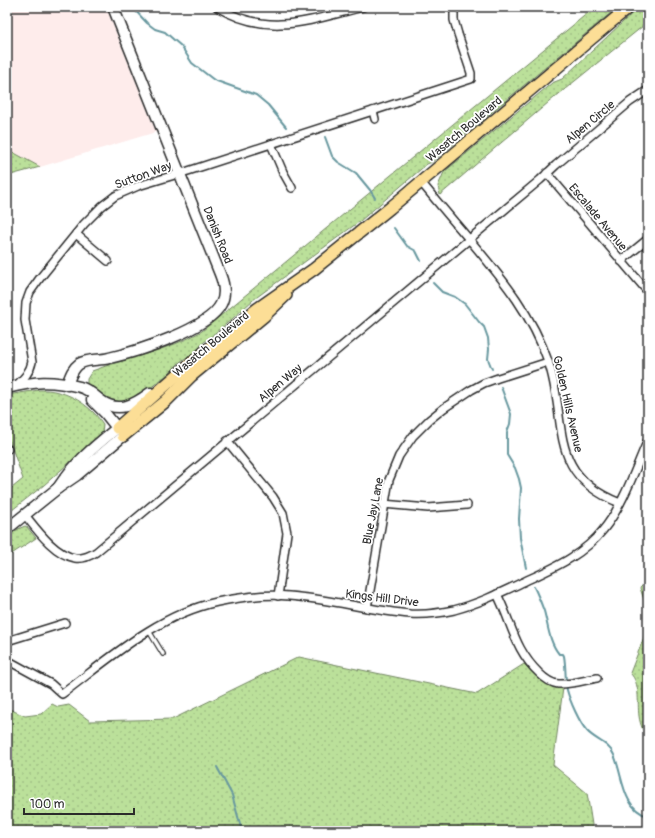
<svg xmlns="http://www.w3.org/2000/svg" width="655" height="838" font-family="Pangolin,sans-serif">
  <defs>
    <pattern id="grass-dots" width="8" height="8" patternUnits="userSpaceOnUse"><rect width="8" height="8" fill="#bbe09a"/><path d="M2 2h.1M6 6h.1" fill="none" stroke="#a1c085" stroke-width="1.8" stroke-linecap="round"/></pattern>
  </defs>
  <rect width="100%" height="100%" fill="#fff"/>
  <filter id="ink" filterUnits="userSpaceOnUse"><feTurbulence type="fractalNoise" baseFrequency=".025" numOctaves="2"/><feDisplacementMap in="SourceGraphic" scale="8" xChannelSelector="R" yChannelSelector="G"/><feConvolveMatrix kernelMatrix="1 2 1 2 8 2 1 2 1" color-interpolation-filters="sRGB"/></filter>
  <g filter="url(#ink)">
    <path fill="#feeceb" d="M7,7H106L156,132L40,167L7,149Z"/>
    <g fill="url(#grass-dots)" stroke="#738662">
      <path d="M595,7H618L432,162L427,164L360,221L253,300L232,319L203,343L195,352L181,361L167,375L136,399L119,404L111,401L87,384V379L92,371C128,357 168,351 202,331Z"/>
      <path d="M639,7H648V22L549,102L440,195L438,186L444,172L552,83L562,79Z"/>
      <path d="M7,149L40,167L7,176Z"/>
      <path d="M39,390C46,390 52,390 58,392C76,396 93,409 103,424L102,434L44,485L7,514V492L23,479L7,434V395Z"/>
      <path d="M25,526L27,527L36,538L7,557V537L18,529Z"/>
      <path d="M648,572V611L640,588L643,585Z"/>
      <path d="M648,627V740C644,732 640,725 639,716C637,701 641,684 630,673Z"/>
      <path d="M299,657L477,694L524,664C537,677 544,685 563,688L553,765L587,793L593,831H7V708L25,716L41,714L52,704L58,707L69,705L90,721L173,719Z"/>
    </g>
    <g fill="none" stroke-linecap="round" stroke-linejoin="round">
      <g stroke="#68989f" stroke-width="2">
        <path d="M132,7L147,23L155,29L165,32L174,40L181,46L192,63L214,80L256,95L268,105L286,127"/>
        <path d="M325,137L332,156L338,162L356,173L370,190L375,198"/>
        <path d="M394,228L407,246L416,251L421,261"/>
        <path d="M433,283L442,292L455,297L465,304L479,322L484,327L488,338L489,349L488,359L492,369"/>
        <path d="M501,387L511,414L510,424L507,432V455L515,468L519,479L521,488L519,519L520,538L526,568"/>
        <path d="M534,587C538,595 541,603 544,611C548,625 549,642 559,654H563L564,656C566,667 565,679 567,690C570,701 579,722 587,731C595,740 609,743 614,755C623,775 622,809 648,816"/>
        <path d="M217,767L232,795L242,831"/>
      </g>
      <defs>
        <path id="lane" d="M149,631L163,654"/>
        <g id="street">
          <path d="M217,7C269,38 310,20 363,7"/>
          <path d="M373,111L375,119"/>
          <path d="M271,144L283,172L292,188"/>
          <path d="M547,173L648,292"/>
          <path d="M421,182C438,203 456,224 474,245C505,282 532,315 548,361C569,422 545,474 620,503"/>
          <path d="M76,234L108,261"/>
          <path d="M621,261L648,239"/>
          <path d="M17,385C24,378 30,372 32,362L25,320L26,303L30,292L40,278L84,224L102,206L115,196L138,186L188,171L471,79V73L458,34L454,20V7"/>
          <path d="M227,441L273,497L283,513L287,533L278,596"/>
          <path d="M7,449H8"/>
          <path d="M383,504L428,508L467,505"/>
          <path d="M25,515C37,530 55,555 75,558C82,559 90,556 96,552L540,180L556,165L630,102L648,90"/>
          <path d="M497,594C512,623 514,649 539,673C544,678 550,683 558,684C570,685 585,680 597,678"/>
          <path d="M367,608L389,480L399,456L413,436L429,420L444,408L471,390L484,383L498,378L548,362"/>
          <path d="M7,641L65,623"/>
          <path d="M7,660L51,684L62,694C109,659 157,615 217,602C240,597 265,594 289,596C329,599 369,610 410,614C424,615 440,613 454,610C477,604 498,594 519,584C548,570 582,557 603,530C623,506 635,469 648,440"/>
        </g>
        <g id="secondary">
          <path d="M67,385C70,377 72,369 79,364C88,358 99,361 109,358C136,352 209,329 221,304C226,295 224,284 220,274L113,7"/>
          <path d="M7,388C35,381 51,380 80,387C88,389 94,395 100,400C118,414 134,405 150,393"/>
          <path d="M58,488C74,463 95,446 117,428L105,413L92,400"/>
          <path d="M7,529L58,488L77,475L123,436"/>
        </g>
        <g id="primary">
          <path d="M117,428L183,370L257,309L314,269L390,208L629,7"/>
          <path d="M123,436L166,401L191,376L264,316L286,295"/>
        </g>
      </defs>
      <use href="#lane" stroke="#2b2b2b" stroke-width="6"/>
      <use href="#street" stroke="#2b2b2b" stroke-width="10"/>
      <use href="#secondary" stroke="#2b2b2b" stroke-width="13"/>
      <use href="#primary" stroke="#2b2b2b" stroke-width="14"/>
      <use href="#lane" stroke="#fff" stroke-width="3.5"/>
      <use href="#street" stroke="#fff" stroke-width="7"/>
      <use href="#secondary" stroke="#fff" stroke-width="10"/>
      <use href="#primary" stroke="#fcde96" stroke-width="11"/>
    </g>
  </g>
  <g text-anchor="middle" stroke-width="3.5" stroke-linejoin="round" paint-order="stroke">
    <g font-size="12" fill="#2b2b2b" stroke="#fff">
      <text transform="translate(590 122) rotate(-40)" y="4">Alpen Circle</text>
      <text transform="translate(464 129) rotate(-40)" y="4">Wasatch Boulevard</text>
      <text transform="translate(143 175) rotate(-20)" y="4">Sutton Way</text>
      <text transform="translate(598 217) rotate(50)" y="4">Escalade Avenue</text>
      <text transform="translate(218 235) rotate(68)" y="4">Danish Road</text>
      <text transform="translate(211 344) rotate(-40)" y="4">Wasatch Boulevard</text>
      <text transform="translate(280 383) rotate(-40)" y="4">Alpen Way</text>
      <text transform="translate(568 404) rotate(77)" y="4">Golden Hills Avenue</text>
      <text transform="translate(373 511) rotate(-79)" y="4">Blue Jay Lane</text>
      <text transform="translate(382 598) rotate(7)" y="4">Kings Hill Drive</text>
    </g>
  </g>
  <rect width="655" height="838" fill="none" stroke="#fff" stroke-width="24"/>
  <rect x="12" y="12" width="631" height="814" fill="none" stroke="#2b2b2b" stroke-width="1.5" filter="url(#ink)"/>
  <path d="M24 808v6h110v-6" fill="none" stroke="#2b2b2b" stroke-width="2"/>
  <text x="30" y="808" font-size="12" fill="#2b2b2b" stroke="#ffffff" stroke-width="3" paint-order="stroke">100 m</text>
</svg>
